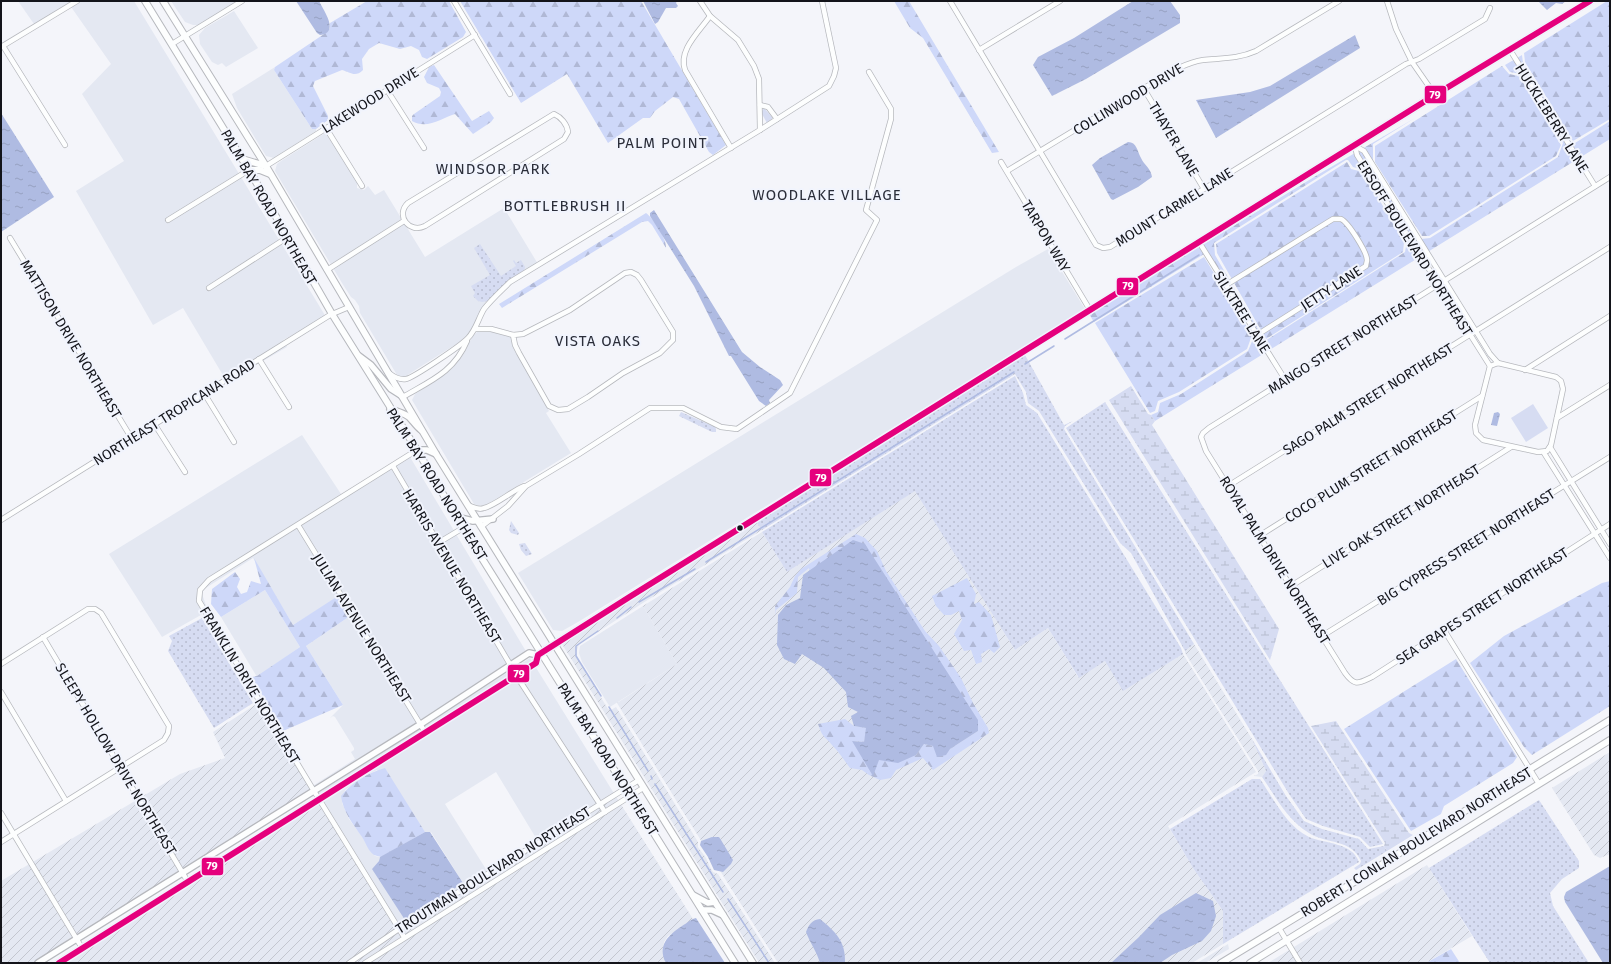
<svg xmlns="http://www.w3.org/2000/svg" width="1611" height="964" font-family="'Fira Sans',sans-serif">
  <defs>
    <pattern id="industrial-furrows" width="10" height="10" patternUnits="userSpaceOnUse"><rect width="10" height="10" fill="#e4e8f2"/><path d="M-1 1l2-2M0 10L10 0M9 11l2-2" fill="none" stroke="#c3c6cf"/></pattern>
    <pattern id="grass-dots" width="8" height="8" patternUnits="userSpaceOnUse"><rect width="8" height="8" fill="#d6dcf2"/><path d="M2 2h.1M6 6h.1" fill="none" stroke="#b7bccf" stroke-width="1.8" stroke-linecap="round"/></pattern>
    <pattern id="forest-firs" width="22" height="20" patternUnits="userSpaceOnUse"><rect width="22" height="20" fill="#ced8f9"/><path d="M5 1l3.5 6h-7zM16 11l3.5 6h-7z" fill="#b0b8d5"/></pattern>
    <pattern id="wetland-marsh" width="20" height="14" patternUnits="userSpaceOnUse"><rect width="20" height="14" fill="#d6dcf2"/><path d="M1 5h8M5 5V1M11 12h8M15 12V8" fill="none" stroke="#b7bccf"/></pattern>
    <pattern id="water-ripples" width="26" height="14" patternUnits="userSpaceOnUse"><rect width="26" height="14" fill="#afbbe2"/><path d="M2 4q2-2 4 0t4 0M15 11q2-2 4 0t4 0" fill="none" stroke="#96a0c1"/></pattern>
  </defs>
  <rect width="100%" height="100%" fill="#f4f5fa"/>
  <g fill="#e4e8f2" fill-rule="evenodd">
    <path d="M18,1H134L326,317L283,340L287,347L227,382L183,308L153,325L76,191L124,161L82,94L111,64L69,4L34,24Z"/>
    <path d="M171,1H237L199,25H193L185,22Z"/>
    <path d="M234,11L258,48L226,67L222,63L218,65L212,62L200,44L199,35L205,28Z"/>
    <path d="M275,67L274,70L312,129H316V131L274,158L266,156L237,108L232,94Z"/>
    <path d="M325,133L328,135L357,182V188L364,190L368,186L375,195L384,190L425,257L504,208L538,264L495,292L486,301L476,323L468,334L461,341L406,376L401,377L397,375L360,313L359,306L355,300L351,297L342,283L275,171L277,164L281,161Z"/>
    <path d="M1048,249L1085,309L578,622L562,631L553,630L518,573L1016,267Z"/>
    <path d="M488,330L510,336L514,348L549,411L546,413L571,453L488,504L479,506L474,504L412,400L415,394L447,373L457,363L465,352L472,337L477,332Z"/>
    <path d="M302,435L343,497L410,457L527,653L312,789L311,787L355,759L351,752L354,750V748L335,717L333,716L330,718L343,705L306,646L350,616L338,597L293,625L253,558L201,591L208,611L162,637L109,554Z"/>
    <path d="M265,590L300,647L257,677L221,617Z"/>
    <path d="M643,606L677,664L610,707L582,662L579,653L580,646Z"/>
    <path d="M530,658L532,662L318,798L315,794Z"/>
    <path d="M535,666L615,795L539,843L496,772L445,804L489,874L400,931L321,803ZM377,770L425,832H431L463,883L372,869L379,861L380,857L375,856L369,849L363,838L349,819L342,803L345,790L363,777Z"/>
  </g>
  <g fill="url(#industrial-furrows)">
    <path d="M915,490L1015,650L1048,628L1078,677L1105,661L1124,690L1183,654L1256,772L1168,826L1193,868L1223,911V944L1192,963H778L685,815L617,703L677,664L643,606L762,532L787,572Z"/>
    <path d="M756,522L762,530L646,601L579,644L576,653L580,663L608,709L611,710L616,707L698,842V847L706,858L710,867L713,872L718,874L775,963H759L758,961L562,644Z"/>
    <path d="M1194,644L1252,739L1266,771L1262,777L1254,776L1258,774V771L1185,653V651Z"/>
    <path d="M261,701L312,789L33,963H1V881L180,774L225,758L213,732Z"/>
    <path d="M1610,752V854L1600,858L1594,855L1552,788Z"/>
    <path d="M615,795L693,919L668,936L664,942L663,950L666,963H64L321,803L400,931Z"/>
    <path d="M1427,865L1472,936L1426,963H1268Z"/>
    <path d="M1228,944L1229,949L1205,963H1197Z"/>
  </g>
  <g fill="url(#grass-dots)">
    <path d="M480,244L501,276L516,266L513,261L514,260L516,263L521,260L525,267L524,272L504,285L488,301L482,302L478,301L473,296L475,293L471,286L490,275L474,248Z"/>
    <path d="M1025,355L1064,425L1073,421L1065,426L1064,429L1194,644L1185,651L1131,553L1120,543L1039,411L1028,403L1026,392L1015,374L762,530L756,522Z"/>
    <path d="M1015,376L1023,393L1026,405L1037,413L1181,648L1183,654L1123,691L1105,661L1079,678L1048,628L1015,650L915,491L787,572L762,532Z"/>
    <path d="M1105,402L1383,844L1370,847L1360,837L1323,826L1306,819L1289,794L1066,428Z"/>
    <path d="M681,412L715,427L716,429V432H712L679,416Z"/>
    <path d="M511,521L519,533L518,535L511,533L509,530Z"/>
    <path d="M525,543L532,554L526,556L521,550L519,544Z"/>
    <path d="M202,618L253,703L214,728L168,651L172,641L169,636Z"/>
    <path d="M1252,739L1286,796L1304,821L1322,829L1359,839L1368,849L1384,846L1387,851L1356,870L1354,868L1360,864L1361,861C1352,839 1326,844 1309,833C1287,820 1276,797 1262,777L1266,771Z"/>
    <path d="M1252,779H1260C1273,798 1287,827 1309,837C1325,844 1352,842 1359,862L1223,944V911L1193,868L1170,829Z"/>
    <path d="M1539,800L1579,861V868L1562,879L1550,893L1553,906L1589,963H1490L1429,868Z"/>
  </g>
  <g fill="url(#forest-firs)" fill-rule="evenodd">
    <path d="M367,1H449L466,32L463,37L427,59L422,57L419,50L411,46L400,49L379,43L369,49L362,59L363,70C355,78 350,72 342,70L315,81L313,86L328,116V120L316,129H312L274,70L275,67L327,32L330,28V23Z"/>
    <path d="M460,1H641L726,145L713,155L709,152L679,99L673,97L655,111L650,118H643L608,143L567,74L521,103Z"/>
    <path d="M894,1H909L999,152L992,153L923,38L910,28Z"/>
    <path d="M1607,1H1610V119L1573,141L1525,62L1524,53Z"/>
    <path d="M1522,55L1523,63L1571,142L1575,143L1610,121V139L1155,421L1151,415L1158,412L1160,403L1181,394L1248,351L1255,334L1204,254L1094,322L1089,314L1319,174L1415,118L1373,144V162L1421,239L1430,238L1558,157L1563,143L1521,74L1510,72L1505,65ZM1346,160H1348L1353,167L1365,170L1407,241L1405,252L1265,341L1215,255L1214,243Z"/>
    <path d="M434,65L472,121L489,111L494,118L491,122L473,134L455,114C442,118 427,130 412,121V116L414,114L440,96L441,92L439,88L427,83L424,77L429,67Z"/>
    <path d="M1502,66L1509,74L1519,76L1561,145L1556,156L1429,236H1422L1375,162V146Z"/>
    <path d="M1347,162L1351,169L1363,172L1404,242L1403,252L1266,339L1217,253L1216,244Z"/>
    <path d="M646,213C653,218 667,239 666,248L652,225L648,221L642,222L502,308L499,304Z"/>
    <path d="M1204,257L1252,335L1247,349L1179,392L1158,401L1155,411L1150,413L1095,323Z"/>
    <path d="M856,534L865,538L877,551L886,571L925,631L939,646L961,678L973,703L988,728L989,733L933,770L923,758L896,770L891,778L880,780L869,775L862,770L850,768C844,760 839,752 832,745C824,735 823,739 818,724L845,719L854,726L867,728L864,742L852,741L879,760L916,755L924,744L950,749L978,731L812,583L809,568L798,577L797,593L776,610V616L775,606L790,587L795,576L801,569Z"/>
    <path d="M254,558L293,625L338,596L350,616L306,646L343,705L283,731L252,677L257,676L300,647L265,590L221,617L211,604L212,589L235,572L240,579L237,587L241,594L247,592L251,581L261,584Z"/>
    <path d="M967,578L976,594L974,604L979,602L991,615L1000,647L994,653L989,649L981,654L982,662L976,664L971,650L964,651L954,634L962,620L959,611L951,615H944L936,606L932,596Z"/>
    <path d="M1610,581V706L1532,755L1524,747L1470,663L1504,636L1602,583Z"/>
    <path d="M1456,659L1517,757L1513,763L1444,806L1441,814L1411,831L1344,729Z"/>
    <path d="M385,768L425,832L381,857C379,856 376,856 374,855C368,851 366,843 362,837C353,824 343,812 341,796C352,782 368,773 385,768Z"/>
    <path d="M1451,949L1460,963H1426Z"/>
  </g>
  <g fill="url(#wetland-marsh)">
    <path d="M1131,386L1148,414L1151,415L1155,421L1152,425L1279,629L1270,660L1109,400Z"/>
    <path d="M1336,721L1409,833L1413,835L1387,851L1384,846L1385,843L1311,726Z"/>
  </g>
  <g fill="#d6dcf2">
    <path d="M764,108L772,117V119L767,123L762,114V111Z"/>
    <path d="M1533,404L1548,428L1526,442L1511,418Z"/>
  </g>
  <g fill="url(#water-ripples)">
    <path d="M296,1H319C324,11 340,33 320,35L317,33Z"/>
    <path d="M643,1H677L676,3L678,6L676,8H666L658,22L655,24Z"/>
    <path d="M1133,1H1170L1180,15V23L1086,79L1052,96L1033,65L1038,57L1074,38Z"/>
    <path d="M1538,1H1566L1562,4L1556,3L1547,10Z"/>
    <path d="M1355,35L1360,48L1216,138L1196,100L1250,92L1270,86Z"/>
    <path d="M1,113L54,197L1,232Z"/>
    <path d="M1128,142C1137,142 1137,151 1141,158C1144,165 1151,168 1152,177L1138,187L1113,200L1111,199L1092,165L1100,158Z"/>
    <path d="M654,210L742,352L760,367L780,380L783,385L769,400L770,403L766,406L759,401L731,356H729L694,286L650,216V213Z"/>
    <path d="M1498,412L1500,414L1497,426L1491,425L1494,413Z"/>
    <path d="M853,540L865,544L978,720V731L950,749L946,755L937,757L933,746L924,744L916,755L898,763L879,760L873,776L852,741L864,742L866,728L854,726L851,716L858,712L848,707L846,692L824,668L802,654L795,664L784,659L777,645L778,615L786,605L800,598L803,575Z"/>
    <path d="M425,832H430L463,883L405,920L372,869L379,861L380,857Z"/>
    <path d="M712,837H719L721,840L733,860L731,864L723,872L714,870L708,857L700,845L701,841Z"/>
    <path d="M1610,866V963H1603L1565,902L1564,897L1566,892Z"/>
    <path d="M1196,893L1213,901L1216,916L1211,931L1202,941L1172,955L1160,963H1111L1139,937L1160,915Z"/>
    <path d="M696,918L725,963H666C657,946 668,935 682,926C687,923 691,919 696,918Z"/>
    <path d="M820,919C836,932 846,942 845,963H820C817,952 810,943 806,932C809,924 812,920 820,919Z"/>
  </g>
  <g fill="none" stroke-linecap="round" stroke-linejoin="round">
    <g stroke="#afbbe2" stroke-width="1.5">
      <path d="M1065,339L1199,255"/>
      <path d="M1025,364L1054,346"/>
      <path d="M706,562L1014,372"/>
      <path d="M639,602L695,569"/>
      <path d="M617,618L631,607"/>
      <path d="M598,631L576,646V656L601,696"/>
      <path d="M609,707L648,771"/>
      <path d="M651,776L652,779"/>
      <path d="M655,784L723,892"/>
      <path d="M728,899L769,963"/>
    </g>
    <defs>
      <g id="minor">
        <path d="M454,1L510,94"/>
        <path d="M700,1L710,16L738,40L754,66L759,79L760,130"/>
        <path d="M950,1L1096,245L1103,248L1110,247L1406,64L1419,59L1485,19L1490,8"/>
        <path d="M1387,1L1396,29L1412,62L1435,95"/>
        <path d="M710,16C699,32 678,50 685,70L731,148"/>
        <path d="M172,44L242,1"/>
        <path d="M3,46L65,145"/>
        <path d="M1,47L77,1"/>
        <path d="M979,50L1060,1"/>
        <path d="M1510,50L1595,186"/>
        <path d="M1144,89L1204,189"/>
        <path d="M387,90L424,148"/>
        <path d="M760,105L768,107L777,119"/>
        <path d="M554,114C561,117 567,124 568,132L564,139L425,226C409,234 395,215 408,203Z"/>
        <path d="M326,128L362,186"/>
        <path d="M1355,146L1364,151L1490,354L1498,363"/>
        <path d="M1355,146L1357,155L1490,366"/>
        <path d="M1001,162L1090,310"/>
        <path d="M266,166L475,35"/>
        <path d="M1007,171L1174,70C1183,66 1193,61 1203,60C1222,58 1238,59 1256,51L1339,1"/>
        <path d="M1610,177L1209,428L1203,433L1201,437L1206,451L1345,673C1355,687 1359,683 1372,677L1610,524"/>
        <path d="M168,220L249,170"/>
        <path d="M10,238L132,439"/>
        <path d="M1199,242L1286,381"/>
        <path d="M327,270L404,221"/>
        <path d="M631,272L637,275L641,280L673,332V340L660,353L623,373L588,397L568,409L558,410L549,406L519,353L515,345L513,335L523,334L570,310L625,273Z"/>
        <path d="M1226,285L1333,219H1341C1348,222 1367,252 1367,260C1367,262 1366,264 1366,266L1257,335"/>
        <path d="M209,288L288,237"/>
        <path d="M475,329H491L513,335"/>
        <path d="M259,359L289,407"/>
        <path d="M1498,363L1556,377L1561,381L1563,389L1551,445L1547,451L1538,452L1483,440L1476,433L1475,425L1490,366Z"/>
        <path d="M1525,370L1610,316"/>
        <path d="M389,373C394,377 399,380 406,379C413,378 462,345 468,338C476,330 478,319 484,309C492,299 501,291 510,282L760,130L829,86L834,76L836,68L822,1"/>
        <path d="M204,393L234,442"/>
        <path d="M403,397C430,381 454,372 467,341"/>
        <path d="M1557,418L1610,385"/>
        <path d="M155,425L185,472"/>
        <path d="M1550,447L1610,544"/>
        <path d="M1544,453L1610,558"/>
        <path d="M393,466L511,666"/>
        <path d="M1228,486L1610,247"/>
        <path d="M468,505C472,507 479,510 484,508C494,506 512,491 524,486"/>
        <path d="M1,520L330,315L349,307"/>
        <path d="M298,525L425,732"/>
        <path d="M481,527L508,506L526,486L579,454L650,408H683L721,427L737,429L790,393L877,220L866,210L891,119V109L869,72"/>
        <path d="M1259,536L1482,396"/>
        <path d="M438,543L463,528"/>
        <path d="M1291,586L1511,447"/>
        <path d="M1444,630L1539,784"/>
        <path d="M1322,636L1610,457"/>
        <path d="M43,637L188,882"/>
        <path d="M1,664L88,609H95L101,613L169,726L168,733L164,740L1,842"/>
        <path d="M516,675L605,812"/>
        <path d="M1,692L66,801"/>
        <path d="M1,813L82,948"/>
        <path d="M1279,928L1300,963"/>
        <path d="M404,937L314,791L199,601L200,590L209,580L417,450"/>
        <path d="M349,963L399,929L639,780"/>
        <path d="M365,963L643,788"/>
      </g>
      <g id="tertiary">
        <path d="M359,356L371,365L391,389L402,396"/>
        <path d="M390,409C397,411 404,413 409,417C413,421 416,426 421,430"/>
        <path d="M417,450H427L436,454"/>
        <path d="M456,517L473,521L493,519"/>
        <path d="M693,895L708,903L715,902"/>
        <path d="M702,910H712L723,915"/>
        <path d="M38,963L421,724L529,653L538,655"/>
        <path d="M59,963L536,663L538,655L631,596L1435,95L1590,1"/>
      </g>
      <g id="secondary">
        <path d="M145,1L252,175L332,314L417,450L463,528L735,963"/>
        <path d="M163,1L266,166L436,454L753,963"/>
        <path d="M242,159L266,166"/>
        <path d="M249,170H260L270,174"/>
        <path d="M1221,963L1364,876L1530,769L1610,720"/>
        <path d="M1250,963L1610,740"/>
      </g>
    </defs>
    <use href="#minor" stroke="#b6b8bd" stroke-width="6"/>
    <use href="#tertiary" stroke="#b6b8bd" stroke-width="8"/>
    <use href="#secondary" stroke="#b6b8bd" stroke-width="8"/>
    <use href="#minor" stroke="#fdfefe" stroke-width="4.5"/>
    <use href="#tertiary" stroke="#fdfefe" stroke-width="5.5"/>
    <use href="#secondary" stroke="#fdfefe" stroke-width="6"/>
    <defs>
      <path id="bus-1" d="M59,963L536,663L538,655L631,596L1435,95L1590,1"/>
    </defs>
    <use href="#bus-1" stroke="#f1f4fd" stroke-width="9"/>
    <use href="#bus-1" stroke="#e5007d" stroke-width="6"/>
  </g>
  <circle fill="#13141a" stroke="#f1f4fd" stroke-width="1.5" cx="740" cy="528" r="3.5"/>
  <g text-anchor="middle" stroke-width="4" stroke-linejoin="round" paint-order="stroke">
    <g font-size="14" fill="#13141a" stroke="#f1f4fd">
      <text transform="translate(1128 99) rotate(-31)" y="5">COLLINWOOD DRIVE</text>
      <text transform="translate(370 100) rotate(-32)" y="5">LAKEWOOD DRIVE</text>
      <text transform="translate(1552 118) rotate(58)" y="5">HUCKLEBERRY LANE</text>
      <text transform="translate(1174 139) rotate(59)" y="5">THAYER LANE</text>
      <text transform="translate(269 207) rotate(60)" y="5">PALM BAY ROAD NORTHEAST</text>
      <text transform="translate(1174 207) rotate(-32)" y="5">MOUNT CARMEL LANE</text>
      <text transform="translate(1046 236) rotate(59)" y="5">TARPON WAY</text>
      <text transform="translate(1415 248) rotate(58)" y="5">ERSOFF BOULEVARD NORTHEAST</text>
      <text transform="translate(1331 288) rotate(-33)" y="5">JETTY LANE</text>
      <text transform="translate(1242 312) rotate(58)" y="5">SILKTREE LANE</text>
      <text transform="translate(71 339) rotate(59)" y="5">MATTISON DRIVE NORTHEAST</text>
      <text transform="translate(1343 344) rotate(-32)" y="5">MANGO STREET NORTHEAST</text>
      <text transform="translate(1368 399) rotate(-32)" y="5">SAGO PALM STREET NORTHEAST</text>
      <text transform="translate(174 412) rotate(-32)" y="5">NORTHEAST TROPICANA ROAD</text>
      <text transform="translate(1371 466) rotate(-32)" y="5">COCO PLUM STREET NORTHEAST</text>
      <text transform="translate(437 484) rotate(58)" y="5">PALM BAY ROAD NORTHEAST</text>
      <text transform="translate(1401 516) rotate(-32)" y="5">LIVE OAK STREET NORTHEAST</text>
      <text transform="translate(1466 547) rotate(-32)" y="5">BIG CYPRESS STREET NORTHEAST</text>
      <text transform="translate(1275 560) rotate(58)" y="5">ROYAL PALM DRIVE NORTHEAST</text>
      <text transform="translate(452 566) rotate(59)" y="5">HARRIS AVENUE NORTHEAST</text>
      <text transform="translate(1482 606) rotate(-33)" y="5">SEA GRAPES STREET NORTHEAST</text>
      <text transform="translate(362 628) rotate(58)" y="5">JULIAN AVENUE NORTHEAST</text>
      <text transform="translate(250 685) rotate(59)" y="5">FRANKLIN DRIVE NORTHEAST</text>
      <text transform="translate(116 759) rotate(59)" y="5">SLEEPY HOLLOW DRIVE NORTHEAST</text>
      <text transform="translate(608 759) rotate(58)" y="5">PALM BAY ROAD NORTHEAST</text>
      <text transform="translate(1416 842) rotate(-32)" y="5">ROBERT J CONLAN BOULEVARD NORTHEAST</text>
      <text transform="translate(493 870) rotate(-32)" y="5">TROUTMAN BOULEVARD NORTHEAST</text>
    </g>
    <g font-size="15" letter-spacing="1" fill="#2b2e3a" stroke="#f1f4fd">
      <text x="662" y="148">PALM POINT</text>
      <text x="493" y="174">WINDSOR PARK</text>
      <text x="827" y="200">WOODLAKE VILLAGE</text>
      <text x="565" y="211">BOTTLEBRUSH II</text>
      <text x="598" y="346">VISTA OAKS</text>
    </g>
  </g>
  <g stroke="#f1f4fd" stroke-width="1.5">
    <rect x="1424" y="85" width="23" height="19" rx="4" fill="#e5007d"/>
    <rect x="1116" y="277" width="23" height="19" rx="4" fill="#e5007d"/>
    <rect x="809" y="468" width="23" height="19" rx="4" fill="#e5007d"/>
    <rect x="507" y="664" width="23" height="19" rx="4" fill="#e5007d"/>
    <rect x="201" y="857" width="23" height="19" rx="4" fill="#e5007d"/>
  </g>
  <g font-size="11" text-anchor="middle" font-weight="bold" fill="#fff">
    <text x="1435" y="99">79</text>
    <text x="1128" y="290">79</text>
    <text x="821" y="482">79</text>
    <text x="519" y="678">79</text>
    <text x="212" y="870">79</text>
  </g>
  <rect width="1611" height="964" fill="none" stroke="#13141a" stroke-width="4"/>
</svg>
